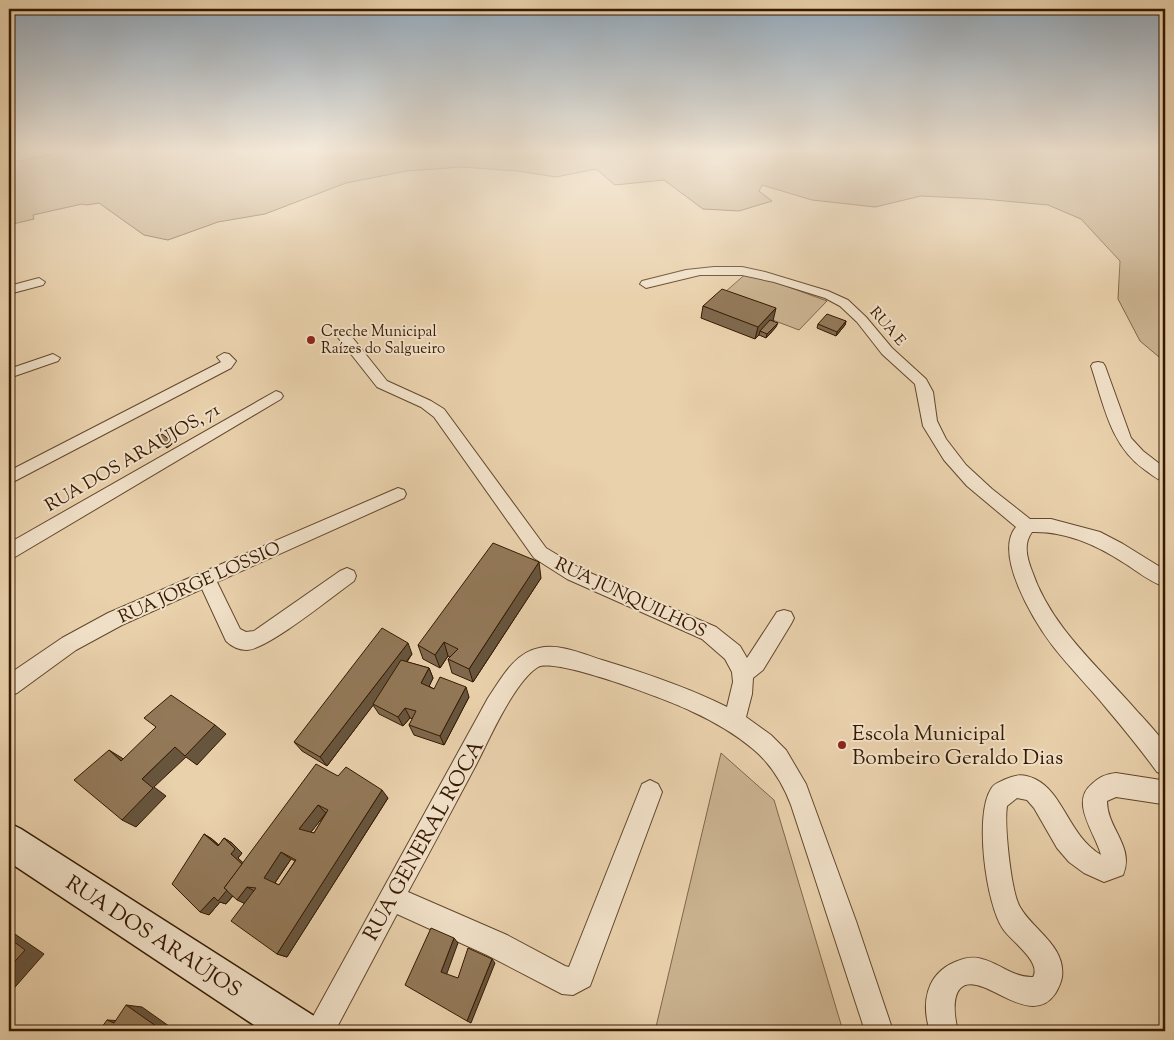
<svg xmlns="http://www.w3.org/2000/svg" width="1174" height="1040" font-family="'Sorts Mill Goudy',serif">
  <rect width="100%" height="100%" fill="#e9d1ac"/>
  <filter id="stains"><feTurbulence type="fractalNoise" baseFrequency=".004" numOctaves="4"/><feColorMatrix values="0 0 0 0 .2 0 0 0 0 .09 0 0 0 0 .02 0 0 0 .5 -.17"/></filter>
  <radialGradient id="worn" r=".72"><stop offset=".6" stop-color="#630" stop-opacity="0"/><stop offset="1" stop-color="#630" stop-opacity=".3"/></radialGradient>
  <g fill="#cab28f" stroke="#806648">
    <path d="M62,150H1165V362L1140,341L1118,299L1120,261L1081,219L1048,205L983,199L921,196L875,207L812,200L762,185L759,191L772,201L739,211L703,209L664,180L615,185L596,169L556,177L518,171L462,167L407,171L346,183L265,214L218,222L168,240L144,235L99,203L87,205L82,204L33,215L34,219L9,225V163L62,152Z"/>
    <path d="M748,272L827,301L799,330L717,299Z"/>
    <path d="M721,753L774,800L843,1031H655Z"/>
  </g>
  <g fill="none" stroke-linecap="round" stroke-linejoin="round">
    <defs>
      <g id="street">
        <path d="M9,150H17L9,153Z"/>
        <path d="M714,267H742L765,272L828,291L848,300L866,317L892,348L926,379L933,392L937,421L946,439L966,465L992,489L1030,519H1051L1100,532L1123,544L1165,570V587C1150,582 1137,571 1124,563C1097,545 1065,531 1032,532C1023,544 1027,558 1032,571C1051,627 1098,666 1136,710C1144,719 1160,735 1165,745C1168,753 1165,767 1165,775L1157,772C1141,750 1124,729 1107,709C1089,687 1069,667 1052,645C1034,621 993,554 1016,527L967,486L944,460L923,426L915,384L882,354L857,322L840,306L825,298L774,282L742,275H700L646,288L640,284L642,281L686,270Z"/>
        <path d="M39,278L45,282L43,285L9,294V286Z"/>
        <path d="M343,331L348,332L387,381L431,401L444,409L546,548L581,569L716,627L740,646L747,658L777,612L784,610L791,612L794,618L791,624L763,670L753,678L752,694L746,717L771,735L786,750L806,784L856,921L893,1031H865L791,805C783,784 771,764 753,749C735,734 715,722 693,712C671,701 556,657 538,667C514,682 489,740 476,765C453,808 431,850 408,892L507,935L565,966L569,967L642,784L650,780L658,784L662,792L590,986L573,995L562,994L487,955L397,914L335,1031H305L488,698C501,679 514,653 539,648C559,643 583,654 602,660C645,673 687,687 727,707L733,682L732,672L725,659L702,639L567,579L534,558L434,417L421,407L377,387L336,335Z"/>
        <path d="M224,353L229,354L236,361L231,368L9,484V471L221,362L217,357Z"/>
        <path d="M53,354L60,358L58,361L9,378V369Z"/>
        <path d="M1098,362L1103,363L1105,366L1131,438L1143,451L1165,468V482C1158,480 1152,475 1145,470C1110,445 1104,405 1091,366L1093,363Z"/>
        <path d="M276,391L281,393L283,396L281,399L15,557L9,559V543Z"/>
        <path d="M398,488L404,490L406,494L404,498L217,582L240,629L246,632L254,631L340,571L347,568L354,571L356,576L354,581C333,596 268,649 247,650C239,650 231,646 226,641L202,589L122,625L76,650L17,693L9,696V674L62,638L108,613Z"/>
        <path d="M1116,773L1161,780L1165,778V802L1162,804L1116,797L1107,801C1107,829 1135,846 1123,875L1104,882L1084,873L1069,862L1057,848L1034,808L1027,800L1017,798L1007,806C1004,824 1011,892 1020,907C1033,930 1066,946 1062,977C1061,983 1058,989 1055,994C1036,1021 1005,995 983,987C949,974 953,1012 958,1031H930C921,1004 926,974 955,962C964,958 972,956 982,959C999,963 1014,978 1033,977C1042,962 1011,941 1003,929C986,904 974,815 991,789C994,783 1000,782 1006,779C1017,774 1024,774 1035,779C1064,793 1068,835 1101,855C1096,834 1069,802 1092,784C1099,777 1106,774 1116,773Z"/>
      </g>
      <path id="secondary" d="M9,823L21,829L314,1016L320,1031H263L9,862Z"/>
    </defs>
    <use href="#street" stroke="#62472b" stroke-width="2"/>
    <use href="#secondary" stroke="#351900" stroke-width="3"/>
    <use href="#street" fill="#f1e1c9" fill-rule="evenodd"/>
    <use href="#secondary" fill="#f1e1c9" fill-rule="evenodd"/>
  </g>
  <g fill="#7e684d" stroke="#351900" fill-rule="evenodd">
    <path d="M703,306L773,321H772L776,327L766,338L759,335L755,339L701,318Z"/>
    <path d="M846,321L845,325L836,336L817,328L818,324Z"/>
    <path d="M156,437L170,440L172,444L167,448L159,441Z"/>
    <path d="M541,578L473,682L452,673L448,659L450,657L448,656L440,668L423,659L418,645Z"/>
    <path d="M412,654L407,662L429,668L433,678L429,686L434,689L469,697L444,745L414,735L409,725L413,719L410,718L403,726L379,714L373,705L327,766L302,751L294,742Z"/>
    <path d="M338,776L388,798L287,957L277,954L245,904L233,896L226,904L220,902L209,915L204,834L212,839L219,845L224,838L232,843L242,853L238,858L243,863ZM326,813L314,833L311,832ZM291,859L295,861L279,885L275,883Z"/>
  </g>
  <g fill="#67553e" stroke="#351900">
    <path d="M776,308L773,321L762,332L760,331L759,335L755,339L758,327Z"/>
    <path d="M846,321L845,325L836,336L837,332Z"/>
    <path d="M778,323L776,327L766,338L767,334Z"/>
    <path d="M170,440L172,444L167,448L164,443Z"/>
    <path d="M539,562L541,578L473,682L469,669Z"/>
    <path d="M444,642L448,656L440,668L435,655Z"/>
    <path d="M408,643L412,654L327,766L320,757Z"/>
    <path d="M429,668L433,678L426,693L421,683Z"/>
    <path d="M466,687L469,697L444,745L440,736Z"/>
    <path d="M405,708L410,718L403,726L398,717Z"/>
    <path d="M215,725L226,734L197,765L186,757L154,787L166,796L136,827L122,820L142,779L175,747Z"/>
    <path d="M109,750L122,758L134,769L121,761Z"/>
    <path d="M382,790L388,798L287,957L277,954Z"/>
    <path d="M318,805L326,813L308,836L299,829Z"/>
    <path d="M204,834L212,839L225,851L218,846Z"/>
    <path d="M224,838L232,843L242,853L238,858L252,871L226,904L220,902L209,915L200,912L214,897L231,854Z"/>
    <path d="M281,852L291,859L274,884L264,878Z"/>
    <path d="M247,887L258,893L248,905L237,900Z"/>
    <path d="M9,930L44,954L9,994Z"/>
    <path d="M454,938L458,943L446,976L441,972Z"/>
    <path d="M492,959L495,963L471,1023L467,1021Z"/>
    <path d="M126,1005L142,1007L176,1031H163Z"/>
    <path d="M107,1020L124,1021L114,1023Z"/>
  </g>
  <g fill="#937959" stroke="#351900" fill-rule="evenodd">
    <path d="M722,289L776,308L758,327L703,306Z"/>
    <path d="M827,314L846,321L837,332L818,324Z"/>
    <path d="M770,320L778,323L767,334L760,331Z"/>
    <path d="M162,434L170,440L164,443L156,437Z"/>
    <path d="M493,543L539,562L469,669L448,659L458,649L444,642L435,655L418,645Z"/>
    <path d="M382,628L408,643L320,757L294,742Z"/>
    <path d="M401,660L429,668L421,683L434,689L440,677L466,687L440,736L409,725L416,711L405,708L398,717L373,704Z"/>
    <path d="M171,695L215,725L185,756L175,747L142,779L153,788L122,820L74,780L109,750L121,761L156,727L144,718Z"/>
    <path d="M316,764L338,776L346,767L382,790L277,954L231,921L256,888L247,887L237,900L224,888ZM318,805L328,810L314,833L299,829ZM281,852L296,860L279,885L264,878Z"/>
    <path d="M204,834L218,846L224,838L235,849L231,854L242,864L224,888L227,890L218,901L214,897L200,912L172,884Z"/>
    <path d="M431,928L454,938L441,972L458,978L468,948L492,959L467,1021L405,985Z"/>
    <path d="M9,938L25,950L9,968Z"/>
    <path d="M126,1005L163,1031H99L107,1020L114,1023Z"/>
  </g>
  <linearGradient id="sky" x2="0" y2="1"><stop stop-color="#90a6b9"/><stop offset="0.51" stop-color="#f5eada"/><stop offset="1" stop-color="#f5eada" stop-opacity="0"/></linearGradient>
  <rect width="1174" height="295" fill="url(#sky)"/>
  <g fill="#8f2418" stroke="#f1e1c9" stroke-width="2">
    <circle cx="311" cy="340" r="5"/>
    <circle cx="842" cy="745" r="5"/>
  </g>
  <g text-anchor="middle" stroke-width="4" stroke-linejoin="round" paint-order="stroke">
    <g font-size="15" fill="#351900" stroke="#f1e1c9">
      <text transform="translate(888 326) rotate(49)" y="5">RUA E</text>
    </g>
    <g font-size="15" fill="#351900" stroke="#f1e1c9" text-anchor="start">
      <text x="321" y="336">Creche Municipal<tspan x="321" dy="17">Raízes do Salgueiro</tspan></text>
    </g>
    <g font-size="18" fill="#351900" stroke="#f1e1c9">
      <text transform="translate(132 457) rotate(-30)" y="6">RUA DOS ARAÚJOS, 71</text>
      <text transform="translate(199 582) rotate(-24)" y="6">RUA JORGE LOSSIO</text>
      <text transform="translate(631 597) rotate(25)" y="6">RUA JUNQUILHOS</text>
    </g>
    <g font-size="21" fill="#351900" stroke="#f1e1c9" text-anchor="start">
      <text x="852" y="740">Escola Municipal<tspan x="852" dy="24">Bombeiro Geraldo Dias</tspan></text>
    </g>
    <g font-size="21" fill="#351900" stroke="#f1e1c9">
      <text transform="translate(423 840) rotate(-61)" y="7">RUA GENERAL ROCA</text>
      <text transform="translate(154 936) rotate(33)" y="7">RUA DOS ARAÚJOS</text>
    </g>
  </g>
  <rect width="1174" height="1040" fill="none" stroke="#e9d1ac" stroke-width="30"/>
  <rect x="10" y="10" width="1154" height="1020" fill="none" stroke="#351900" stroke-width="2.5"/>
  <rect x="15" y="15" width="1144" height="1010" fill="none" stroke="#351900"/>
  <rect width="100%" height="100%" filter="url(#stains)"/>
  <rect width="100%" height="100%" fill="url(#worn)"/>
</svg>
